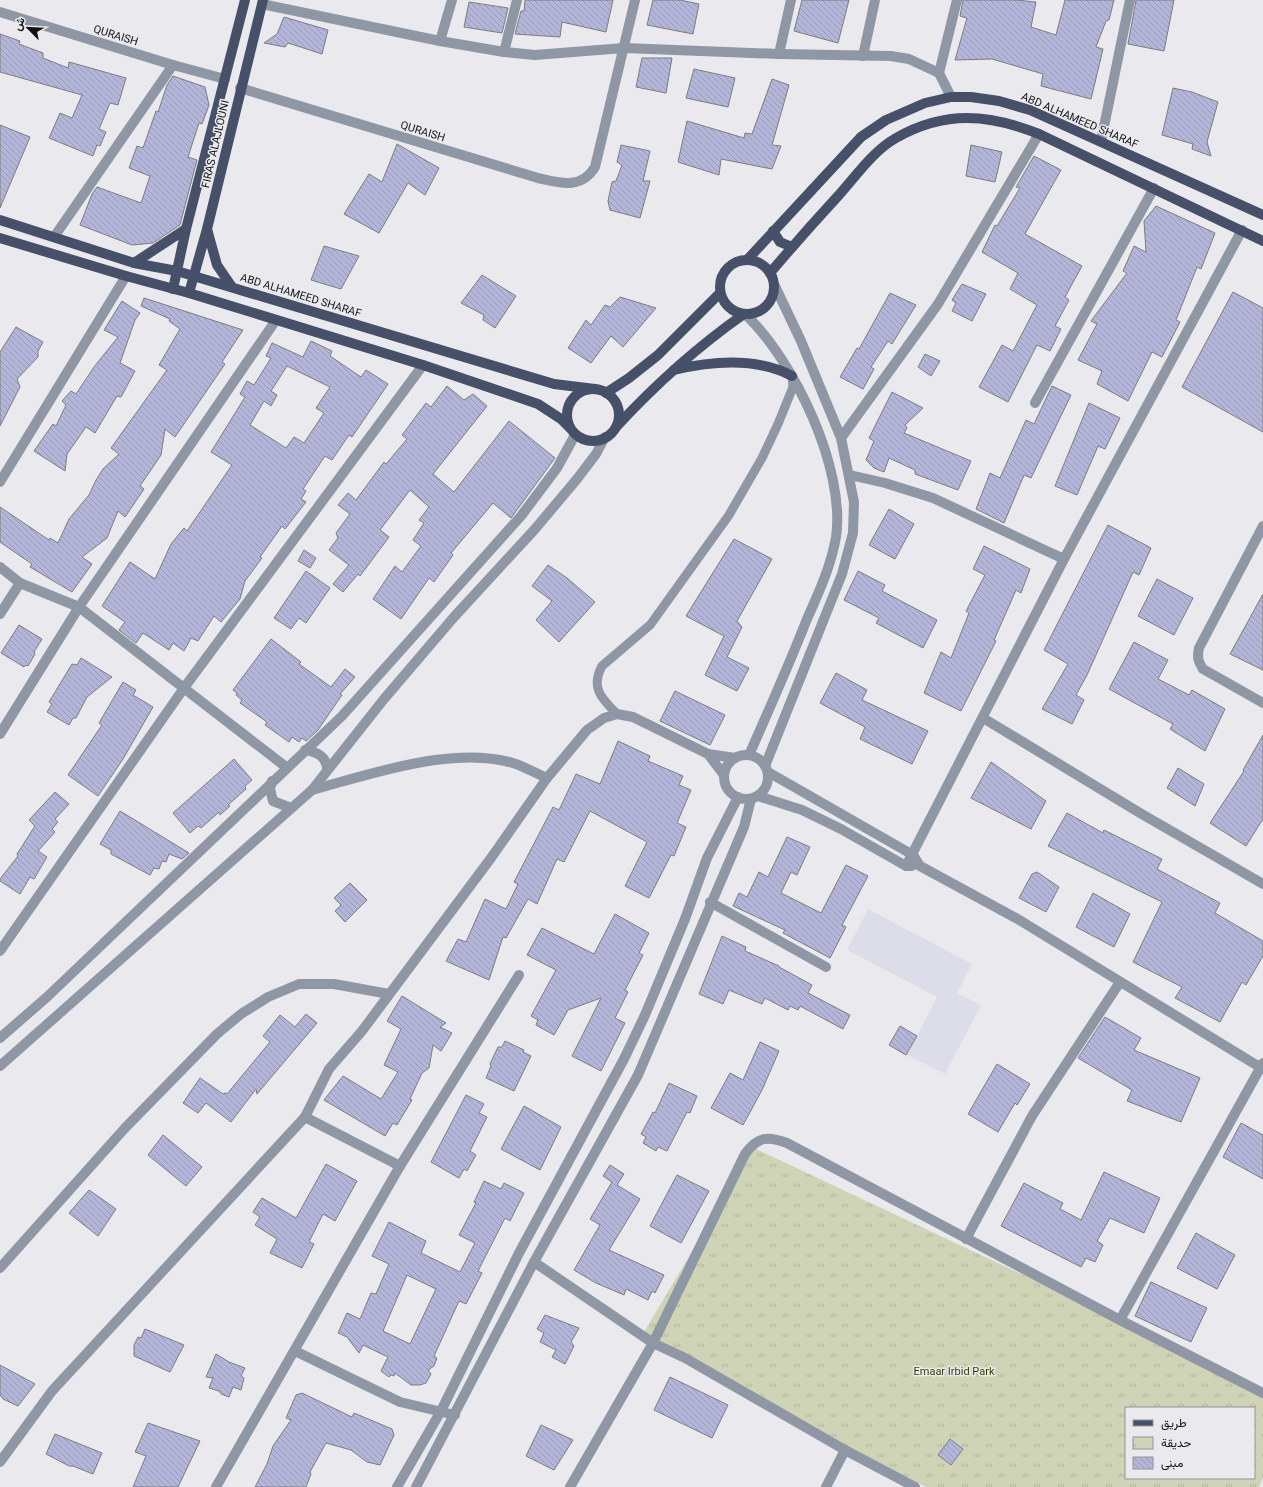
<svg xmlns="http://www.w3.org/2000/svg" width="1263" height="1487" font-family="Roboto,Vazirmatn,sans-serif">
  <defs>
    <pattern id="park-tufts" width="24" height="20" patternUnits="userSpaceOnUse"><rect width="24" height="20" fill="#cfd4b7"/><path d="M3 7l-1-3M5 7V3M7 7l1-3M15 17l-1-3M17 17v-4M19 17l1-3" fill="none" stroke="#b1b59c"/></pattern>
    <pattern id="building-back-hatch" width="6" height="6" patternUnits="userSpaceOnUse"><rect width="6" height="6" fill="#b4b6d9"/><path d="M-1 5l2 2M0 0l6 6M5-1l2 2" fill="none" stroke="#9a9bb9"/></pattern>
  </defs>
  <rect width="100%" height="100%" fill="#eaeaee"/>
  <path fill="#dcdde8" d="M868,909L972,964L957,993L981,1005L945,1074L907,1055L937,997L847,950Z"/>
  <path fill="url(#park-tufts)" fill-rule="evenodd" d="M754,1148L1263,1388V1478L1259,1487H926L641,1337ZM1126,1408H1254V1478H1126Z"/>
  <g fill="url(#building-back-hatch)" stroke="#7b7c7f" fill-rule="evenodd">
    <path d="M525,0H613L606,32L562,22L560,37L515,34L521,11H524Z"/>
    <path d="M653,0H680L699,4L693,34L647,25Z"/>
    <path d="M802,0H849L838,43L794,31Z"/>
    <path d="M963,0H1016L1036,2L1031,27L1056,35L1065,0H1114L1109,20L1106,21L1096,47L1103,49L1091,99L1041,86L1043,74L992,59L955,60L967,18L960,16Z"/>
    <path d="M1136,0H1174L1164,51L1128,44Z"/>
    <path d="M469,2L508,8L502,33L464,27Z"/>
    <path d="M284,17L328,30L322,54L288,43L285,47L264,43L277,34Z"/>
    <path d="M0,34L20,41L19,44L43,53V58L68,68L69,62L126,78L118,105L110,103L99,129L106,132L100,146L97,145L93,156L49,138L60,113L72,118L82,95L0,72Z"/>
    <path d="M642,58H672L666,93L636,87Z"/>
    <path d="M694,69L735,78L728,107L686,98Z"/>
    <path d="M173,76L205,87L209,105L202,124L199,123L188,157L197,160L180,225L153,243L132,245L80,225L92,194L97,187L141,203L150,176L129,168L137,146L143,148L156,111L158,112L167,85Z"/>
    <path d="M772,79L789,85L772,145L781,146L772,169L721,159L719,175L678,162L687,121L744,138L745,133L752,134Z"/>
    <path d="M1173,88L1192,92L1218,102L1207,142L1211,156L1192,149L1193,144L1162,135Z"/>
    <path d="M0,125L30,137L0,208Z"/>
    <path d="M397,144L439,168L425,195L408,183L379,233L344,214L369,174L382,182Z"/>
    <path d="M621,145L650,151L643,181H650L640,218L610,210L608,201L612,182L616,181L622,165L617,162Z"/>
    <path d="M971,145L1002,152L995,182L966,176Z"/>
    <path d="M1034,156L1061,170L1025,234L1082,266L1065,297L1069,300L1055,326L1061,329L1050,351L1037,345L1008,402L979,387L1002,345L1013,351L1037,305L1010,289L1018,273L982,252L995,225L997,226L1020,188L1016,187Z"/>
    <path d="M1156,206L1215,233L1201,269L1197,267L1176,320L1180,322L1162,357L1152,352L1128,401L1097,384L1102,371L1078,360L1097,324L1091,321L1127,273L1123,271L1134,246L1146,252L1144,221Z"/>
    <path d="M324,246L359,256L341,289L311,280Z"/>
    <path d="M482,275L516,296L495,328L483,320L484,315L461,303Z"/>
    <path d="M962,284L986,294L972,321L952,311L956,303L952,300Z"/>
    <path d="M1233,292L1263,308V432L1182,387Z"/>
    <path d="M890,293L916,305L892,344L888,341L871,367L874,369L863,389L840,377L857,348L859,349Z"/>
    <path d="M620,297L656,308L623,347L611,336L591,363L568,348L586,320L591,325L605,305L610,307Z"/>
    <path d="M144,298L243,330L222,362L225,364L175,437L165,429L161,455L140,486L144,489L125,517L118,511L107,538L82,557L92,564L72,592L30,567L32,564L0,542V507L49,540L50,538L58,543L69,519L89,495L96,480L103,469L119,454L111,448L167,370L159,365L180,329L169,321L170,319L141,306Z"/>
    <path d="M122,301L140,313L135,320L120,363L135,371L121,397L117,396L95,433L86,427L67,454L65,471L34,451L53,424L56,426L66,405L62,401L71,391L76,394L94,367L118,337L104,330Z"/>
    <path d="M16,327L43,342L38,351V357L17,379L20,387L0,426V352Z"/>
    <path d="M311,341L332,351L330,356L361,377L366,370L388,384L352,437L349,435L332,460L325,456L303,489L306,491L301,499L306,502L285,529L282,526L260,557L262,558L245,581L240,599L221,622L214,616L198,641L191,638L184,651L173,643L169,650L143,633L136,643L119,630L125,622L102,606L130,562L155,579L171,544L184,528L187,531L232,465L211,452L245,397L240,394L247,381L254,385L271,358L266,356L272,343L303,357ZM287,366L330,387L316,408L324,413L304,443L294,437L286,448L250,425L264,401L271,406L277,395L271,391Z"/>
    <path d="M925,354L940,361L931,376L918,367Z"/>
    <path d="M447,386L464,400L473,394L487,406L433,474L454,492L509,421L555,458L511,518L493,503L451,553L453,555L434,582L429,578L401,619L373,599L395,566L402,572L421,546L413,540L424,523L419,520L429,507L410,490L380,530L389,537L360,576L358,574L343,592L333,584L349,565L329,550L338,538L336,533L350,514L338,505L348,493L356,500L384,462L386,464L407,439L402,435L426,403L431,407Z"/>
    <path d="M1052,386L1071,395L1031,478L1024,475L1004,523L976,509L990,473L1000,478L1026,420L1034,424Z"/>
    <path d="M892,392L923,408L905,425L907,428L904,433L971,461L958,490L915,474V470L889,458L884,472L874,468L866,460L874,441L869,438Z"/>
    <path d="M1089,403L1120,418L1105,449L1098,446L1077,495L1055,486Z"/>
    <path d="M889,509L914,524L895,559L869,545Z"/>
    <path d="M1108,525L1151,548L1139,575L1133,572L1087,675L1076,695L1084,700L1072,724L1042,709L1068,664L1044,650Z"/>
    <path d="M734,539L772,559L737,621L742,627L727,657L749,668L737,691L705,675L724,636L686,616Z"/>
    <path d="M984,546L1030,569L1021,593L1016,590L994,640L996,641L961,711L924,693L941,652L951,658L969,613L966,611L985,575L973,569Z"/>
    <path d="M304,550L316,558L310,568L298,561Z"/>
    <path d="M548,565L567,578L595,602L559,642L536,620L552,601L532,586Z"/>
    <path d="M306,571L330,588L306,623L299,618L291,629L274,618Z"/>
    <path d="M858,571L885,585L882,591L937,620L923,648L876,623L879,618L844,600Z"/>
    <path d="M1157,579L1193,598L1174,635L1138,616Z"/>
    <path d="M1263,594V670L1230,654Z"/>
    <path d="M19,625L42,639L34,652L35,654L28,666L26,665L24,667L1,653Z"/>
    <path d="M271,639L301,662L299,664L331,687L345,669L355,677L340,694L342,695L318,730L306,741L302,738L299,742L292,737L289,742L265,725L267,722L240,703L242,700L236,695L237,693L233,690Z"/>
    <path d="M1134,642L1168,660L1158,679L1189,695L1192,690L1225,709L1205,751L1170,729L1173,724L1109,689Z"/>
    <path d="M81,658L112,677L87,697L76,718H73L69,725L47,712L52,704L49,702L72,664L77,665Z"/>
    <path d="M836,673L867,690L862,700L928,731L912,764L860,739L865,727L820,703Z"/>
    <path d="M123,682L136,690L133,695L153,707L123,759L98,796L68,775L102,725L99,723Z"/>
    <path d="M675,691L725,715L710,745L660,721Z"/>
    <path d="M1263,735V819L1246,846L1210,823L1244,771L1243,770Z"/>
    <path d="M618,741L650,756L648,761L683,776L679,785L691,790L677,823L686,827L674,856L671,855L649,898L625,886L647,842L590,811L564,862L557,859L537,904L528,899L506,938L503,937L489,980L446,961L458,939L466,942L485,899L506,909L518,884L514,882L553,807L559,810L576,774L600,784Z"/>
    <path d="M234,759L252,780L245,786L246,789L228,805L230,806L220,815L219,812L201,828L198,826L190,833L173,813Z"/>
    <path d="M991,762L1046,801L1031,829L971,798Z"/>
    <path d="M1178,768L1204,784L1195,806L1167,788Z"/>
    <path d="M55,792L69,804L55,819L58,822L52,829L55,832L38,851L47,857L34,879L30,877L20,894L0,881V879L18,856L17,854L35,826L29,820Z"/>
    <path d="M120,811L189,853L182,859L169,854L166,862L162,861L159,869L154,868L150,875L111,854V850L100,844Z"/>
    <path d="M1067,813L1103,833L1104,830L1162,859L1157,869L1220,903L1215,913L1263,941V956L1246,985L1242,982L1220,1022L1175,998L1182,987L1133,962L1162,902L1048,846Z"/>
    <path d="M787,837L810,847L797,875L791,872L781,893L821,913L846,865L868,876L842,925L846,927L830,958L783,933L785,930L733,906L739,893L747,897L759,872L768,877Z"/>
    <path d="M1037,872L1059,887L1046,912L1019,898L1032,874Z"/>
    <path d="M350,883L367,900L345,922L335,911L341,905L334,898Z"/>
    <path d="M1093,893L1130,914L1114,947L1076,927Z"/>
    <path d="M615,914L649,933L639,953L643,955L625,990L628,992L615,1018L625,1023L601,1071L572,1056L601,998L568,1010L554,1035L536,1025L538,1020L531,1016L556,970L527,955L542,928L594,954Z"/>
    <path d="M722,936L746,947L745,951L779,966V967L812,985L808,993L850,1015L843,1029L800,1006L798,1010L790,1006L788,1010L765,998L762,1004L729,990L723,1004L699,994Z"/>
    <path d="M402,996L446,1023L440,1027L452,1033L441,1051L433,1045L429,1068L422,1073L410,1099L412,1100L397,1125L393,1123L385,1136L324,1100L343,1076L381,1099L398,1072L384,1065L401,1029L387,1021Z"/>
    <path d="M306,1014L317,1023L257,1094L256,1089L231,1122L206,1103L198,1113L183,1103L200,1078L223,1094L225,1093L227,1094L270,1042L263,1036L280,1015L295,1027Z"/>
    <path d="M1105,1017L1141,1038L1134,1050L1200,1078L1181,1122L1127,1101L1132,1090L1078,1058Z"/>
    <path d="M900,1026L917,1036L906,1055L889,1045Z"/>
    <path d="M505,1041L524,1050L523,1052L531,1056L514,1091L486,1078L491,1066L490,1064L498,1047H502Z"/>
    <path d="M760,1042L779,1051L762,1090L743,1125L711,1108L730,1073L743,1080Z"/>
    <path d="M997,1064L1030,1084L1017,1105L1015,1103L998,1132L968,1114Z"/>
    <path d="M669,1083L697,1096L690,1113L687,1112L667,1151L658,1147L656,1151L643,1143L646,1137L641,1134L653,1112L655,1113Z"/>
    <path d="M466,1095L484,1104L479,1113L487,1117L470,1151L476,1155L467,1171L464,1169L459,1178L431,1162Z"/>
    <path d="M524,1106L561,1127L540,1170L501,1149Z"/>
    <path d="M1241,1123L1263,1135V1179L1223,1157Z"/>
    <path d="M163,1135L202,1167L186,1186L148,1155Z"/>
    <path d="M326,1164L357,1181L335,1221L323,1214L309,1242L314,1244L302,1268L270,1253L277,1239L255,1225L260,1217L253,1212L262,1198L296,1218Z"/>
    <path d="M610,1165L624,1174L617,1185L640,1199L609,1250L664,1275L655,1293L652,1291L648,1300L626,1289L624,1295L596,1283L574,1270L600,1225L590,1219L612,1182L603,1176Z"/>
    <path d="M1104,1172L1160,1198L1144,1233L1110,1218L1097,1241L1103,1245L1095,1262L1086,1258L1081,1267L1001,1226L1024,1183L1063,1203L1060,1209L1081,1220Z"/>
    <path d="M677,1175L709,1191L681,1243L650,1226Z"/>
    <path d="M484,1181L501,1189L504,1183L524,1193L510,1221L505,1218L478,1271L482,1273L466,1304L459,1301L434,1356L437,1358L434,1366L428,1370L431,1374L426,1383L420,1385H411L395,1373L394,1376L391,1375L389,1377L381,1371L388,1357L363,1345L359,1353L347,1337L338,1333L347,1313L360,1319L371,1293L376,1294L389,1264L372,1256L389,1222L426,1241L421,1253L460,1272L475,1243L459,1235L476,1203L474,1202ZM407,1275L436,1289L410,1344L383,1331Z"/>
    <path d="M89,1190L116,1209L98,1236L69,1213Z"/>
    <path d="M1196,1233L1235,1255L1217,1289L1177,1268Z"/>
    <path d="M1151,1282L1207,1308L1191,1342L1135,1316Z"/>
    <path d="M545,1315L579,1328L571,1342L574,1346L565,1364L552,1357L556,1350L540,1342L544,1333L537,1329Z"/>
    <path d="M145,1329L184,1345L170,1372L134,1356V1345L138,1337L141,1338Z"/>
    <path d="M216,1354L229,1362L245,1368L241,1376L244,1378L241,1390L233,1387L229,1397L221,1394L219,1391L209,1388L213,1378L206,1377Z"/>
    <path d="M0,1365L35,1384L18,1406L3,1399L0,1395Z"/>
    <path d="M670,1377L728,1405L712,1438L654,1410Z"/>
    <path d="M302,1393L352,1417L354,1413L392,1429L394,1435L380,1465L367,1462L351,1450L326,1443L310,1472L311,1474L306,1487H255L267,1464L273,1446L291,1420L286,1418L296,1395Z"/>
    <path d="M148,1423L200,1441L178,1487H133L146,1456L135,1452Z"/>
    <path d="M541,1425L573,1440L554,1470L526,1456Z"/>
    <path d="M55,1434L102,1453L93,1474L73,1466H69L46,1454Z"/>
    <path d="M950,1439L963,1449L951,1465L938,1455Z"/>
  </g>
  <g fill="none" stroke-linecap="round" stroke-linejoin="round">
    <path stroke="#8f96a4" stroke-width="9" d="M617,714C602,699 590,688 602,666L650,625L729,515L762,458L778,424L793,387L792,376"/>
    <g stroke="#8f96a4" stroke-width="10">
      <path d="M262,4L440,41L504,52L535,55L624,48L779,54L891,56L909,59L939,73L951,97"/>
      <path d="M0,12L173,65L225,79"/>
      <path d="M440,41L452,0"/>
      <path d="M504,52L517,0"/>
      <path d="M779,54L791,0"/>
      <path d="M863,56L875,0"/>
      <path d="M939,73L957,0"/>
      <path d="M240,88L538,178C560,183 581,190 595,167L635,0"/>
      <path d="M1101,141L1130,0"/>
      <path d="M54,237L173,65"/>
      <path d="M1035,403L1154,188"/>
      <path d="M841,438L938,304L1039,134"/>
      <path d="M850,475L885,483L933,498L1064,559"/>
      <path d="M0,482L126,276"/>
      <path d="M1263,526L1199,648C1197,657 1198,661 1203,669L1263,703"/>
      <path d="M0,567L20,583L79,607L286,767"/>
      <path d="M0,614L20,583"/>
      <path d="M983,718L1140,813L1263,884"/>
      <path d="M0,734L79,607L276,320"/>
      <path d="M708,754L724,775"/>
      <path d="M768,772L913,855L920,866L1016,918L1263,1069"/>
      <path d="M312,790C371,774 456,744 516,764C527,768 537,774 547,778"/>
      <path d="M758,796L802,810L841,829L906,866H912"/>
      <path d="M906,866L1064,559L1242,230"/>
      <path d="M710,902L826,967"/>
      <path d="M0,951L184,688L423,365"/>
      <path d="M305,1117L400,1166"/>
      <path d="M966,1239L1032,1116L1120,982"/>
      <path d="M534,1262L653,1343L685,1358L845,1450L915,1487"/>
      <path d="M0,1268L125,1128L217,1034L241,1014L268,997L299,984H334L389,994"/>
      <path d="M1120,1320L1263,1063"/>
      <path d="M295,1351L400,1402L455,1415"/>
      <path d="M0,1462L52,1391L305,1117L329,1069L362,1031L491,858L547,778L587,730L604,718L617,714L633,717L708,754L735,758"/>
      <path d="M216,1487L400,1166L519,975"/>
      <path d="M570,1487L653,1343L745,1154C758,1136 768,1136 787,1143L1120,1320L1263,1393"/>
      <path d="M826,1487L845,1450"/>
    </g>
    <g stroke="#8f96a4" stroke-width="10">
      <path d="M745,314C794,360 846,469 836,537C831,566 819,592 807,619C789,665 769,710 749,755"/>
      <path d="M305,750C318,752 327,757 327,770"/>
      <circle cx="746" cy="777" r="22"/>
      <path d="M765,766L842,574L853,533L854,502L841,438L801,341L774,284"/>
      <path d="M272,781L270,789L273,801L291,808"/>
      <path d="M0,1038L47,997L342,716L521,516L557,468L575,435"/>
      <path d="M0,1066L312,790L384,699L454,617L535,529L577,479L596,454L605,437"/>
      <path d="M397,1487L441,1411L519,1253L624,1059L645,1015L685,919L707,858L738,797"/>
      <path d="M416,1487L534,1262L638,1075L744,827L751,799"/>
    </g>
    <g stroke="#465169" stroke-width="10">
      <path d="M0,220L134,263L177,271L554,384L595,389"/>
      <path d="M207,229L217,265L232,287"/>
      <path d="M773,231L780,242L792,247"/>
      <path d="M0,238L126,276L189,293L423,365L538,404L561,419L570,428"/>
      <circle cx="747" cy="287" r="27"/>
      <path d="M747,260L861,137L886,120L925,103L951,97H971L999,101L1030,110L1263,215"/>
      <path d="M134,263L186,229"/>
      <path d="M770,273C792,247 815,221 838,196C856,176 873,151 896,138C945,110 989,114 1039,134L1263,241"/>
      <path d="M173,289L186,229L245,0"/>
      <path d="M189,293L207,229L263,0"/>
      <path d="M674,370C712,361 756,357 792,376"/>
      <circle cx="593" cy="415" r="26"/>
      <path d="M606,393L629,378L658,355L720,293"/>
      <path d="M617,426C656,384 697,347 744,314"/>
    </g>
  </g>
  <g text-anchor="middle" stroke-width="3" stroke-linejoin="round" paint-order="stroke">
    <g font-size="11" fill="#121213" stroke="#eaeaee">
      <text transform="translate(116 35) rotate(17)" y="4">QURAISH</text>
      <text transform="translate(1080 120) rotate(23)" y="4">ABD ALHAMEED SHARAF</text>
      <text transform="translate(423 131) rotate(17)" y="4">QURAISH</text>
      <text transform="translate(215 144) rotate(-77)" y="4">FIRAS ALAJLOUNI</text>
      <text transform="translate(301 295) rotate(17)" y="4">ABD ALHAMEED SHARAF</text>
    </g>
    <g font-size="11" fill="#3a3f00" stroke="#eaeaee">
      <text x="954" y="1375">Emaar Irbid Park</text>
    </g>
  </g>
  <rect x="1125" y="1407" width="130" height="72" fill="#eaeaee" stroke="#949496"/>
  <rect x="1133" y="1420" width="20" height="6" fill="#465169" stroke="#949496"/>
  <text x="1161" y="1427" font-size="12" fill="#121213">طريق</text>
  <rect x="1133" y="1437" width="20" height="12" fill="url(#park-tufts)" stroke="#949496"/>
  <text x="1161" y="1447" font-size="12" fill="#121213">حديقة</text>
  <rect x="1133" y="1457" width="20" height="12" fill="url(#building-back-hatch)" stroke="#949496"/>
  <text x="1161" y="1467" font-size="12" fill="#121213">مبنى</text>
  <g transform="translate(28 28) rotate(294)" stroke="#eaeaee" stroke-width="3" paint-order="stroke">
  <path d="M0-3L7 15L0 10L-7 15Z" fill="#121213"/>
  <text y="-6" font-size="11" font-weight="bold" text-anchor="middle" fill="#121213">ش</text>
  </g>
</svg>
